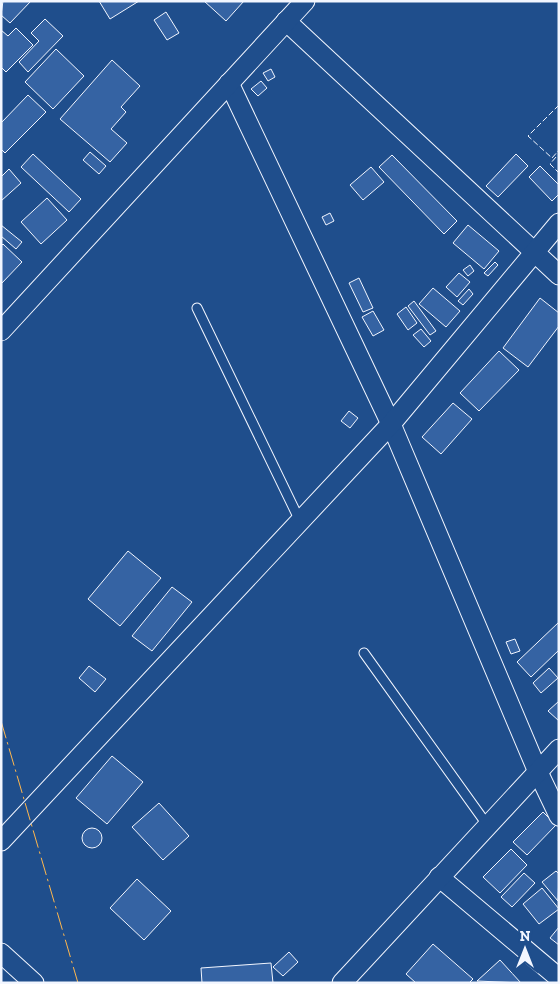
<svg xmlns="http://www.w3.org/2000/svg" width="560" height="984" font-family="'Zilla Slab',serif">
  <rect width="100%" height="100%" fill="#1f4e8c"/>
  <g fill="#3563a3" stroke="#f2f6ff">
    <path d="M3,1H31L10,23L1,15Z"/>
    <path d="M99,1H139L110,19Z"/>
    <path d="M204,1H244L226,21Z"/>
    <path d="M166,12L179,33L167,40L154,20Z"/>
    <path d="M45,19L63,36L28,72L19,62L39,41L31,33Z"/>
    <path d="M16,28L33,45L6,72L1,67V30L8,36Z"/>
    <path d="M56,49L84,76L53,109L25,82Z"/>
    <path d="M112,60L140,86L121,107L126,112L111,129L127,143L110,162L60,119Z"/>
    <path d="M271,69L275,77L268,81L263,73Z"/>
    <path d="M261,81L267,88L258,96L251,89Z"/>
    <path d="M28,95L46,112L5,153L1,149V123Z"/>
    <path d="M90,152L106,166L99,174L83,160Z"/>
    <path d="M33,154L81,199L69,212L21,167Z"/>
    <path d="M516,154L528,166L498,197L486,186Z"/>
    <path d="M392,155L457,221L444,234L379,167Z"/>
    <path d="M540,166L559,185V194L552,201L529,177Z"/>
    <path d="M371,167L384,182L363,200L350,185Z"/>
    <path d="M9,169L21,183L1,201V177Z"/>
    <path d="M47,198L67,220L41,244L21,222Z"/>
    <path d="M330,213L334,221L326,225L322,217Z"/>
    <path d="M1,225L22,242L16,249L1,236Z"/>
    <path d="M468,225L499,251L484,269L453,243Z"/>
    <path d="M3,244L22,262L1,284V246Z"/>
    <path d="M495,262L498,265L488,276L484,273Z"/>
    <path d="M470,265L474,271L468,276L463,270Z"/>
    <path d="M459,273L470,282L457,297L446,287Z"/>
    <path d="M359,278L373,308L363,312L349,283Z"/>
    <path d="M433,288L460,311L446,327L419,304Z"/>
    <path d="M469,289L473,294L463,305L458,301Z"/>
    <path d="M540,298L559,313V326L528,367L503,348Z"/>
    <path d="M414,301L436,331L430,335L408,306Z"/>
    <path d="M406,307L417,323L408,330L397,314Z"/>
    <path d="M373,311L384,330L373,336L362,317Z"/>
    <path d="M421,329L431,341L424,347L413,335Z"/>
    <path d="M499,351L519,370L479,411L460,393Z"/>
    <path d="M453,403L472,419L441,454L422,437Z"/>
    <path d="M349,411L358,418L350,428L341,421Z"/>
    <path d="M128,551L161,578L120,626L88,599Z"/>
    <path d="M172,587L192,602L152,651L132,636Z"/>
    <path d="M559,622V650L531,677L517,662Z"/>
    <path d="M515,639L520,651L511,654L506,642Z"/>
    <path d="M89,666L106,679L95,692L79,678Z"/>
    <path d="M549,668L558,678L541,693L533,683Z"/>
    <path d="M559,701V721L548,711Z"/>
    <path d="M112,756L143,782L107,824L76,798Z"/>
    <path d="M159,803L189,836L163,860L132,827Z"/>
    <path d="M543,812L556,825L527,855L513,842Z"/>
    <circle cx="92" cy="838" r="10"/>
    <path d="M511,849L527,865L500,893L483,877Z"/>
    <path d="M556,871L559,874L558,901L542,882Z"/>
    <path d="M524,873L535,883L512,907L501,897Z"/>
    <path d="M137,879L171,911L144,940L110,908Z"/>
    <path d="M542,888L559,909L539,924L523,904Z"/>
    <path d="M559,927V945L550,938Z"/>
    <path d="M433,944L473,979L469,983H416L406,974Z"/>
    <path d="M289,952L298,962L283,976L273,967Z"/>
    <path d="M500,960L521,983L477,981Z"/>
    <path d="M271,963L273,983H202L201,968Z"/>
  </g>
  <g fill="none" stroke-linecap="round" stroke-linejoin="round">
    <defs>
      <g id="service">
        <path d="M197,308L300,521"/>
        <path d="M364,653L488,826"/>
      </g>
      <g id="minor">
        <path d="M286,21L559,275"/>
        <path d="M229,83L391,424L538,772L559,816"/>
        <path d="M1,331L305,1"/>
        <path d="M1,841L391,424L559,223"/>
        <path d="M439,877L559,978"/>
        <path d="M1,953L34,983"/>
        <path d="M342,983L559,749"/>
      </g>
    </defs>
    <use href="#service" stroke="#f2f6ff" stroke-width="11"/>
    <use href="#minor" stroke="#f2f6ff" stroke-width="21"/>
    <use href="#service" stroke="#1f4e8c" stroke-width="9"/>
    <use href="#minor" stroke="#1f4e8c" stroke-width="19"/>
    <g stroke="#f2f6ff" stroke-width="1" stroke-dasharray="6 2.5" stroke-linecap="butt">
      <path d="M559,105L528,136L552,158L559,150"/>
      <path d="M556,157L550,164L559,173"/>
    </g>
    <path stroke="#ffb74d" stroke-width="1" stroke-dasharray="18 4 2.5 4" stroke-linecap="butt" d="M1,721L78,983"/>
  </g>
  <rect width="560" height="984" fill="none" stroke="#f2f6ff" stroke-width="5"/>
  <g transform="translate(525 949)" stroke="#1f4e8c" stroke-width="4" paint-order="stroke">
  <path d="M0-4L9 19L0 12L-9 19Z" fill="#f2f6ff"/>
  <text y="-8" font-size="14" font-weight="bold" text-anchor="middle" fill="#f2f6ff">N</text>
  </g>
</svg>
